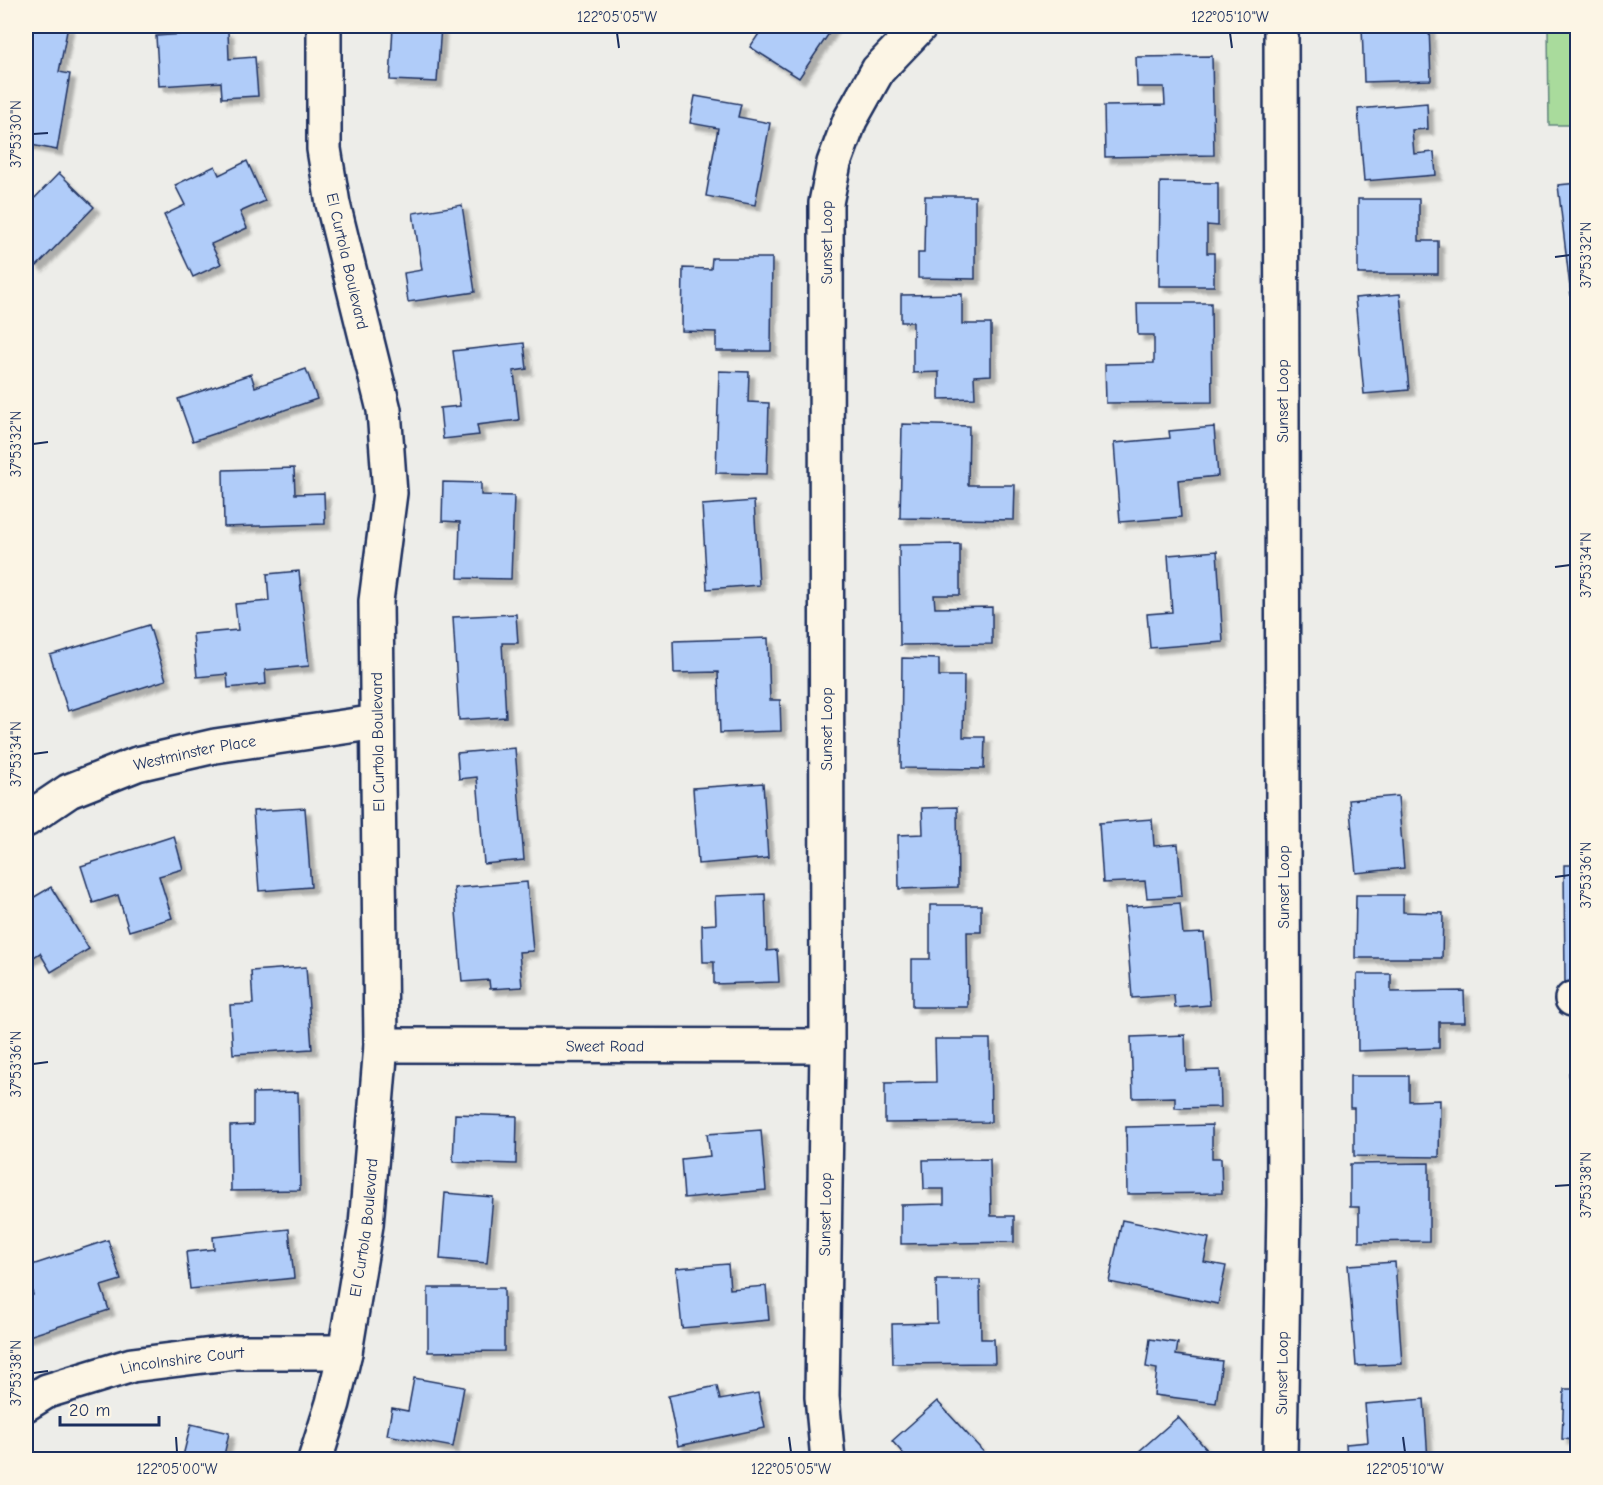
<svg xmlns="http://www.w3.org/2000/svg" width="1603" height="1485" font-family="'Comic Neue',sans-serif">
  <defs>
    <filter id="shadow"><feDropShadow dx="5.5" dy="5.5" stdDeviation="1.5" flood-color="#0004"/></filter>
  </defs>
  <rect width="100%" height="100%" fill="#edede9"/>
  <filter id="ink" filterUnits="userSpaceOnUse"><feTurbulence type="fractalNoise" baseFrequency=".0167" numOctaves="2"/><feDisplacementMap in="SourceGraphic" scale="12" xChannelSelector="R" yChannelSelector="G"/><feConvolveMatrix kernelMatrix="1 2 1 2 8 2 1 2 1" color-interpolation-filters="sRGB"/></filter>
  <g filter="url(#ink)">
    <path fill="#a9db9c" stroke="#62857d" stroke-width="1.5" d="M1548,26H1577V125H1549Z"/>
    <g fill="#b0ccf9" stroke="#1b2f5e" stroke-width="1.5" filter="url(#shadow)">
      <path d="M26,26H68L59,72L70,74L57,150L26,144L28,115H26Z"/>
      <path d="M393,26H441L437,82L390,80Z"/>
      <path d="M764,26H834L799,78L750,47Z"/>
      <path d="M1362,26H1429L1431,80L1364,82Z"/>
      <path d="M228,31L229,59L255,57L258,96L222,98L221,82L159,86L156,36Z"/>
      <path d="M1212,56L1214,155L1105,157L1104,106L1165,105L1164,87H1137L1136,57Z"/>
      <path d="M695,96L741,104L738,117L770,123L755,205L706,196L718,128L690,123Z"/>
      <path d="M1427,103L1428,129L1412,130L1414,154L1434,152L1436,175L1364,181L1358,109Z"/>
      <path d="M247,161L265,201L240,212L247,228L211,244L221,264L193,277L164,215L185,205L175,185L215,166L219,175Z"/>
      <path d="M59,173L94,207L37,266L26,254V207Z"/>
      <path d="M1160,182L1218,183V226L1207,225V253H1214V286H1159Z"/>
      <path d="M1578,183V304L1572,305L1558,185Z"/>
      <path d="M925,196H975V279L918,278V253H924Z"/>
      <path d="M1358,199H1419V241H1438V274H1358Z"/>
      <path d="M462,205L475,292L408,302L404,273L422,270L413,213Z"/>
      <path d="M712,258H772L771,351H716V332L682,331L683,268L711,269Z"/>
      <path d="M962,294V324H991V375L974,376L975,398L939,399V372L913,373V322H901V295Z"/>
      <path d="M1400,294L1409,390L1364,394L1355,298Z"/>
      <path d="M1137,303H1211L1212,402L1106,403L1105,364L1154,363V335H1138Z"/>
      <path d="M524,343L527,369L514,371L519,420L477,425L479,435L443,439L440,408L460,406L453,351Z"/>
      <path d="M306,369L317,399L193,441L178,399L251,374L255,387Z"/>
      <path d="M719,371L749,372L748,402L769,403L767,474L716,473Z"/>
      <path d="M902,424L969,426L968,485H1015L1014,520L900,518Z"/>
      <path d="M1214,427L1218,476L1178,480L1181,517L1120,522L1114,443L1170,438L1169,431Z"/>
      <path d="M294,468L295,494L324,493L325,524L224,527L223,470Z"/>
      <path d="M443,482L481,483V495L514,496L511,579L458,578L460,522L442,521Z"/>
      <path d="M754,501L759,585L707,589L702,505Z"/>
      <path d="M960,544V595H934L935,608L992,607V644L900,645L899,545Z"/>
      <path d="M1217,551L1223,642L1150,648L1147,614L1172,612L1168,555Z"/>
      <path d="M299,571L309,666L265,670L266,684L228,688L227,674L197,677L193,634L238,630L235,604L269,601L267,574Z"/>
      <path d="M516,614L518,643H502L506,717L459,720L453,617Z"/>
      <path d="M149,625L166,680L68,711L50,655Z"/>
      <path d="M768,638L770,700H780L781,731L720,733L718,672L674,673L673,641Z"/>
      <path d="M902,658L939,659V676H964L963,737H985L984,769L901,768Z"/>
      <path d="M515,748L524,860L484,864L477,777L459,779L457,753Z"/>
      <path d="M763,783L768,858L698,864L693,788Z"/>
      <path d="M1398,796L1404,868L1356,873L1349,800Z"/>
      <path d="M957,807L958,887L899,889L898,835L923,834L922,808Z"/>
      <path d="M305,808L311,887L259,891L253,811Z"/>
      <path d="M1152,819L1154,846L1178,844L1182,896L1147,898L1145,881L1103,883L1099,823Z"/>
      <path d="M174,836L183,869L159,876L172,918L129,931L118,895L93,903L81,866Z"/>
      <path d="M1564,865H1578V983H1565Z"/>
      <path d="M527,882L533,951L519,952L522,987L490,989L489,980L462,982L454,888Z"/>
      <path d="M51,887L89,949L51,972L40,953L26,962V902Z"/>
      <path d="M765,894L767,951L777,950L779,982L714,984V962H703L702,925L716,924L715,896Z"/>
      <path d="M1356,895H1403V912L1443,913L1442,958H1355Z"/>
      <path d="M1180,903L1183,934L1204,933L1210,1005L1175,1008L1174,995L1132,998L1125,907Z"/>
      <path d="M930,905H981V932H967L968,1007H912V959H930Z"/>
      <path d="M306,967L312,1049L233,1054L230,1005L253,1004L251,971Z"/>
      <path d="M1357,974H1391V992L1464,991L1465,1022H1439V1048L1358,1051Z"/>
      <path d="M1185,1035L1186,1071L1220,1070L1221,1107L1175,1108V1097L1133,1098L1131,1037Z"/>
      <path d="M935,1039H990L991,1122L885,1123V1083L936,1082Z"/>
      <path d="M1578,1072V1162L1569,1073Z"/>
      <path d="M1350,1076H1409V1101L1440,1100L1439,1157L1354,1156V1108H1350Z"/>
      <path d="M298,1092L300,1190L231,1191L230,1126L253,1125V1093Z"/>
      <path d="M455,1114L517,1116L516,1164L453,1162Z"/>
      <path d="M1212,1125V1158H1221L1222,1193L1127,1194L1126,1127Z"/>
      <path d="M761,1130L766,1190L684,1198L681,1159L710,1156L707,1134Z"/>
      <path d="M990,1159L991,1216H1014V1242L901,1244V1205L944,1204V1189H924L923,1160Z"/>
      <path d="M1429,1163V1241L1359,1242V1207H1350V1164Z"/>
      <path d="M445,1193L493,1197L487,1263L440,1259Z"/>
      <path d="M1122,1220L1209,1238L1204,1262L1226,1266L1218,1304L1109,1282Z"/>
      <path d="M289,1229L294,1278L190,1289L186,1252L214,1249L213,1237Z"/>
      <path d="M108,1240L121,1280L101,1286L109,1310L26,1337V1297L33,1295L26,1267Z"/>
      <path d="M1395,1262L1402,1364L1356,1366L1348,1265Z"/>
      <path d="M728,1264L730,1289L766,1286L769,1320L682,1328L676,1268Z"/>
      <path d="M936,1280H980L981,1339H994L995,1363L893,1364L892,1324L937,1323Z"/>
      <path d="M428,1288H504V1351L428,1352Z"/>
      <path d="M1150,1339L1178,1343L1176,1355L1222,1361L1216,1403L1154,1395L1157,1369L1146,1367Z"/>
      <path d="M414,1378L464,1387L453,1447L387,1435L392,1408L408,1411Z"/>
      <path d="M717,1386L720,1400L758,1393L765,1428L678,1446L668,1396Z"/>
      <path d="M1564,1389H1578V1440L1562,1439Z"/>
      <path d="M1424,1399L1428,1460H1347L1346,1444L1368,1442L1365,1404Z"/>
      <path d="M937,1401L991,1460H909L892,1441Z"/>
      <path d="M1178,1417L1216,1460H1129Z"/>
      <path d="M191,1424L229,1433L223,1460H182Z"/>
    </g>
    <g fill="none" stroke-linecap="round" stroke-linejoin="round">
      <defs>
        <g id="minor">
          <path id="s1" d="M26,820L69,791L137,764L215,746L377,722"/>
          <path d="M1572,999L1578,1000"/>
          <path id="s2" d="M381,1045L827,1046"/>
          <path id="s3" d="M26,1404L47,1391L132,1365L236,1352H345"/>
          <path id="s4" d="M315,1460L333,1403L345,1352L366,1225L381,1045L376,601L390,493L384,410L333,204L324,149V26"/>
          <path id="s5" d="M828,1460L822,1397L827,1046L826,203L834,163L850,120L878,70L920,26"/>
          <path id="s6" d="M1280,1460L1284,1204L1281,26"/>
        </g>
      </defs>
      <use href="#minor" stroke="#1b2f5e" stroke-width="38"/>
      <use href="#minor" stroke="#fcf5e5" stroke-width="33"/>
    </g>
  </g>
  <path fill="none" stroke="#1b2f5e" stroke-width="2" d="M617,33L619,48M1230,33L1232,48M33,134L48,133M1555,257L1570,255M33,444L48,442M1555,567L1570,565M33,754L48,752M1555,877L1570,875M33,1064L48,1062M1555,1186L1570,1185M33,1373L48,1371M176,1437L177,1452M789,1437L791,1452M1403,1437L1405,1452"/>
  <g text-anchor="middle" stroke-width="4.5" stroke-linejoin="round" paint-order="stroke">
    <g font-size="16" fill="#1b2f5e" stroke="#fcf5e5">
      <text dy="6" stroke="none"><textPath href="#s5" startOffset="1218">Sunset Loop</textPath></text>
      <text transform="translate(348 261) rotate(77)" y="6">El Curtola Boulevard</text>
      <text transform="translate(1282 401) rotate(-90)" y="6">Sunset Loop</text>
      <text transform="translate(826 729) rotate(-90)" y="6">Sunset Loop</text>
      <text transform="translate(377 742) rotate(-91)" y="6">El Curtola Boulevard</text>
      <text dy="6" stroke="none"><textPath href="#s1" startOffset="184">Westminster Place</textPath></text>
      <text transform="translate(1283 887) rotate(-90)" y="6">Sunset Loop</text>
      <text dy="6" stroke="none"><textPath href="#s2" startOffset="224">Sweet Road</textPath></text>
      <text dy="6" stroke="none"><textPath href="#s5" startOffset="246">Sunset Loop</textPath></text>
      <text dy="6" stroke="none"><textPath href="#s4" startOffset="238">El Curtola Boulevard</textPath></text>
      <text dy="6" stroke="none"><textPath href="#s3" startOffset="164">Lincolnshire Court</textPath></text>
      <text dy="6" stroke="none"><textPath href="#s6" startOffset="87">Sunset Loop</textPath></text>
    </g>
  </g>
  <rect width="1603" height="1485" fill="none" stroke="#fcf5e5" stroke-width="66"/>
  <path d="M60 1416v9h99v-9" fill="none" stroke="#1b2f5e" stroke-width="3"/>
  <text x="69" y="1416" font-size="18" fill="#1b2f5e" stroke="#fcf5e5" stroke-width="4.5" paint-order="stroke">20 m</text>
  <rect x="33" y="33" width="1537" height="1419" fill="none" stroke="#1b2f5e" stroke-width="2"/>
  <g font-size="15" text-anchor="middle" fill="#1b2f5e">
    <text x="617" y="22">122°05'05"W</text>
    <text x="1230" y="22">122°05'10"W</text>
    <text transform="translate(16 134) rotate(-90)" y="5">37°53'30"N</text>
    <text transform="translate(1586 255) rotate(-90)" y="5">37°53'32"N</text>
    <text transform="translate(16 444) rotate(-90)" y="5">37°53'32"N</text>
    <text transform="translate(1586 565) rotate(-90)" y="5">37°53'34"N</text>
    <text transform="translate(16 754) rotate(-90)" y="5">37°53'34"N</text>
    <text transform="translate(1586 875) rotate(-90)" y="5">37°53'36"N</text>
    <text transform="translate(16 1064) rotate(-90)" y="5">37°53'36"N</text>
    <text transform="translate(1586 1185) rotate(-90)" y="5">37°53'38"N</text>
    <text transform="translate(16 1373) rotate(-90)" y="5">37°53'38"N</text>
    <text x="177" y="1474">122°05'00"W</text>
    <text x="791" y="1474">122°05'05"W</text>
    <text x="1405" y="1474">122°05'10"W</text>
  </g>
</svg>
